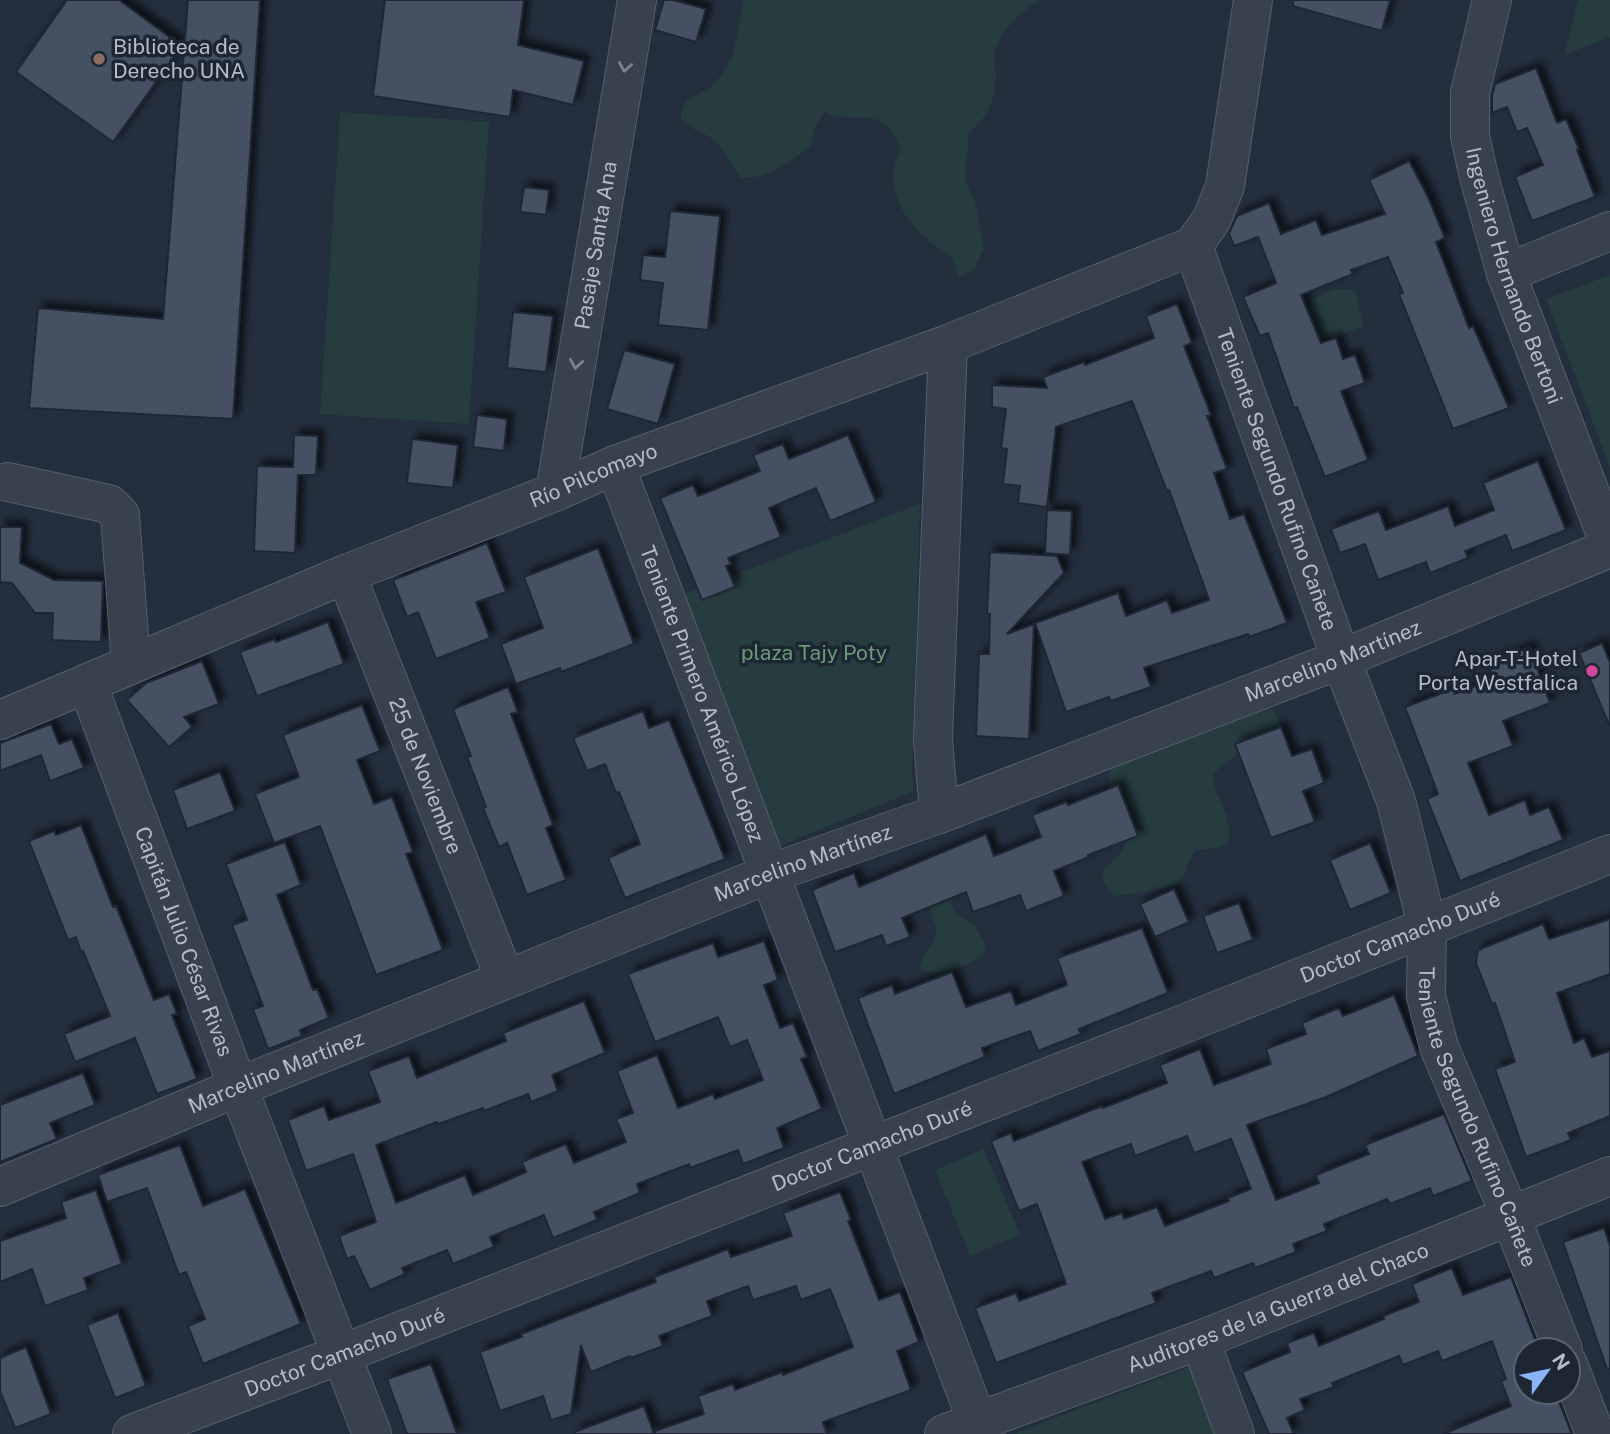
<svg xmlns="http://www.w3.org/2000/svg" width="1610" height="1434" font-family="'Public Sans',sans-serif">
  <defs>
    <filter id="shadow"><feDropShadow dx="6" dy="-6" stdDeviation="3.5" flood-color="#0009"/></filter>
  </defs>
  <rect width="100%" height="100%" fill="#242f3e"/>
  <g fill="#263c3f">
    <path d="M743,0H1041C1022,10 999,31 995,53C994,60 996,68 996,75C994,103 989,115 969,133L965,181L975,201L984,247L975,268L958,278L953,258C922,239 890,210 894,170C895,163 899,155 901,149C878,99 861,128 824,112L816,125L810,147C788,163 769,179 740,178C732,165 723,145 710,137C698,131 690,129 681,119L682,108L688,100L715,84L733,56Z"/>
    <path d="M1578,0H1610V37L1564,55Z"/>
    <path d="M340,112L489,122L469,424L320,414Z"/>
    <path d="M1610,275V467L1546,299Z"/>
    <path d="M1333,289L1355,290L1364,326L1331,338L1307,341L1298,317L1312,300Z"/>
    <path d="M920,504L912,774L914,791L780,846L683,594Z"/>
    <path d="M1267,705L1275,713L1284,732L1281,744L1239,754L1213,773C1213,802 1234,809 1228,844L1218,848L1196,850C1187,860 1189,871 1181,880C1171,891 1130,893 1115,896C1083,866 1123,865 1126,841C1128,826 1115,808 1110,794C1108,787 1109,779 1109,771L1133,748Z"/>
    <path d="M956,877L951,902L955,913L975,926L986,947L982,957C959,967 944,979 919,969L922,959L937,933L925,889Z"/>
    <path d="M984,1149L1020,1235L970,1256L935,1170Z"/>
    <path d="M1191,1366L1217,1434H1017L1016,1433Z"/>
  </g>
  <g fill="#455162" stroke="#1f2835" stroke-width="2" fill-rule="evenodd" filter="url(#shadow)">
    <path d="M67,0H119L182,46L113,142L16,72Z"/>
    <path d="M188,0H260L233,419L29,408L38,308L163,319Z"/>
    <path d="M385,0H524L518,45L584,61L573,105L513,90L510,117L373,96Z"/>
    <path d="M664,0H673L706,9L696,42L655,30Z"/>
    <path d="M1293,0H1390L1382,31L1293,6Z"/>
    <path d="M1536,68L1557,123L1566,119L1579,149L1577,150L1595,197L1532,221L1515,177L1543,165L1527,128L1517,132L1507,107L1492,113V96L1495,84Z"/>
    <path d="M1409,161L1427,195L1445,238L1436,242L1469,328L1473,326L1509,408L1453,429L1399,294L1403,293L1388,257L1351,270L1353,274L1301,295L1321,343L1336,338L1343,359L1355,355L1365,383L1341,391L1368,460L1325,477L1297,407L1294,408L1268,333L1260,336L1243,297L1276,283L1258,237L1234,246L1229,233L1237,216L1269,203L1281,234L1316,220L1322,235L1385,214L1369,180Z"/>
    <path d="M524,187L549,190L546,215L520,212Z"/>
    <path d="M670,211L720,216L708,330L658,325L663,283L640,280L643,255L665,257Z"/>
    <path d="M1177,304L1192,343L1184,346L1211,415L1207,416L1227,469L1214,473L1230,519L1244,514L1287,623L1249,637L1248,634L1144,668L1151,687L1111,701L1109,697L1066,712L1035,623L1118,593L1126,616L1167,600L1172,613L1209,600L1169,490L1167,491L1132,401L1056,427L1047,507L1018,503L1020,486L1003,484L1007,449L1001,448L1006,409L992,407V385L1047,388L1043,377L1084,362L1085,365L1154,338L1146,316Z"/>
    <path d="M513,312L553,316L546,372L507,368Z"/>
    <path d="M624,350L675,364L658,424L607,409Z"/>
    <path d="M477,415L507,419L504,451L473,447Z"/>
    <path d="M294,435L318,436L316,475H298L295,553L254,551L257,466L293,467Z"/>
    <path d="M848,435L876,502L830,521L816,488L769,508L781,537L728,558L731,564L726,566L735,587L702,600L660,498L693,485L698,496L760,471L753,455L783,444L789,459Z"/>
    <path d="M412,439L458,445L453,488L407,483Z"/>
    <path d="M1538,461L1566,530L1512,551L1506,535L1465,551L1468,558L1430,573L1426,562L1378,580L1365,544L1340,553L1331,529L1379,511L1386,530L1448,506L1455,526L1494,510L1483,483Z"/>
    <path d="M1047,510L1072,511L1070,555L1045,553Z"/>
    <path d="M0,527H22L20,563L54,580L103,581L101,642L52,640L53,613H35L12,583L0,582Z"/>
    <path d="M487,543L506,592L476,602L490,638L436,659L418,612L407,617L393,580Z"/>
    <path d="M598,548L634,644L561,672L560,668L516,684L501,644L543,628L524,577Z"/>
    <path d="M990,552L1057,556L1064,573L1007,634L1034,624L1029,739L976,736L979,654H989L990,614L987,613Z"/>
    <path d="M328,622L344,664L257,696L240,652L275,639L276,642Z"/>
    <path d="M1602,643L1610,663V727L1579,653Z"/>
    <path d="M1530,647L1550,703L1503,721L1513,746L1468,763L1489,815L1525,800L1530,815L1549,807L1563,840L1460,881L1427,799L1438,794L1405,707L1453,689L1455,694L1494,679L1488,663Z"/>
    <path d="M202,661L219,704L184,717L192,727L169,747L127,700L146,683Z"/>
    <path d="M508,687L518,712L511,714L553,825L546,828L566,880L527,895L507,843L499,847L483,808L486,807L467,757L471,756L453,709Z"/>
    <path d="M362,705L380,751L357,760L374,804L392,797L413,852L406,854L443,950L376,975L320,826L274,843L255,794L299,777L283,735Z"/>
    <path d="M643,711L649,728L669,720L725,859L625,898L608,858L640,844L619,792L616,793L605,764L587,771L573,738Z"/>
    <path d="M51,724L59,744L72,739L84,768L50,781L41,755L0,771V743Z"/>
    <path d="M1281,727L1292,756L1312,749L1324,783L1303,791L1315,822L1271,838L1235,744Z"/>
    <path d="M220,772L235,811L187,829L173,790Z"/>
    <path d="M1118,785L1138,836L1088,855L1089,857L1054,871L1064,896L1026,911L1020,895L973,912L966,892L902,918L910,937L886,946L882,935L835,952L812,890L854,873L859,887L986,834L994,856L1041,837L1032,815L1066,802L1068,805Z"/>
    <path d="M81,825L113,907L116,906L154,1000L169,994L177,1014L172,1015L197,1079L157,1094L135,1038L75,1062L64,1034L110,1016L83,951L81,952L76,937L68,940L29,841L54,831L56,835Z"/>
    <path d="M285,842L301,885L277,895L313,990L317,989L329,1018L300,1030L302,1036L268,1049L253,1009L263,1006L232,925L247,920L226,864Z"/>
    <path d="M1370,843L1391,893L1350,910L1330,860Z"/>
    <path d="M1174,889L1189,922L1155,937L1140,904Z"/>
    <path d="M1239,903L1253,940L1217,953L1203,916Z"/>
    <path d="M1610,919V974L1557,993L1574,1043L1584,1038L1592,1057L1610,1051V1116L1568,1133L1571,1140L1526,1157L1495,1069L1515,1062L1495,1003L1492,1004L1476,963L1478,950L1543,924L1549,939Z"/>
    <path d="M1142,928L1168,993L1079,1029L1081,1034L1038,1051L1030,1031L982,1048L985,1057L894,1094L858,998L892,985L895,994L952,972L966,1007L1011,991L1016,1005L1067,985L1057,958Z"/>
    <path d="M764,941L778,980L764,985L780,1028L793,1023L807,1057L801,1059L822,1109L777,1128L784,1148L743,1164L738,1150L690,1168L689,1164L637,1184L640,1193L594,1212L597,1220L553,1238L544,1215L490,1237L494,1247L453,1264L447,1250L402,1268L405,1274L370,1290L354,1256L347,1259L339,1236L376,1222L353,1154L306,1171L288,1120L324,1106L329,1120L380,1102L368,1071L409,1056L417,1078L506,1041L503,1033L584,1001L605,1053L552,1075L558,1091L531,1102L528,1094L484,1111L483,1108L438,1124L437,1122L376,1145L396,1203L465,1175L473,1195L526,1172L522,1162L566,1144L574,1163L626,1142L616,1119L633,1113L617,1071L657,1055L678,1108L713,1094L715,1099L763,1080L747,1040L730,1047L718,1017L655,1042L628,974L713,943L718,957Z"/>
    <path d="M1394,995L1418,1056L1326,1097L1247,1125L1276,1200L1319,1183L1316,1175L1369,1154L1365,1145L1444,1114L1472,1181L1433,1196L1430,1188L1390,1204L1387,1199L1324,1224L1327,1231L1293,1244L1296,1252L1255,1268L1253,1263L1214,1278L1211,1271L1152,1293L1156,1303L996,1363L975,1308L1016,1293L1019,1301L1066,1284L1037,1204L1019,1211L991,1141L1011,1133L1014,1141L1102,1106L1103,1108L1167,1083L1160,1065L1200,1049L1214,1085L1271,1064L1266,1049L1306,1034L1302,1023L1339,1008L1343,1016ZM1187,1136L1194,1153L1231,1139L1251,1189L1228,1198L1229,1201L1165,1226L1157,1207L1124,1219L1122,1213L1105,1219L1082,1162L1131,1144L1135,1156Z"/>
    <path d="M83,1073L95,1105L50,1123L57,1139L0,1162V1105Z"/>
    <path d="M180,1145L203,1206L245,1189L301,1324L203,1364L188,1326L205,1319L186,1272L179,1275L147,1188L107,1202L98,1175Z"/>
    <path d="M96,1190L122,1264L84,1278L88,1290L45,1306L32,1269L0,1282V1241L66,1218L61,1202Z"/>
    <path d="M840,1192L851,1220L848,1221L879,1300L900,1292L919,1342L897,1351L911,1390L823,1422L827,1434H656L655,1431L704,1414L698,1396L733,1384L735,1390L782,1372L783,1375L853,1347L830,1289L801,1300L796,1286L753,1300L748,1286L707,1301L712,1316L659,1336L663,1346L631,1358L630,1356L591,1372L581,1345L571,1414L551,1420L543,1396L500,1411L480,1352L522,1337L521,1334L656,1282L654,1277L697,1261L728,1249L731,1257L792,1236L783,1213Z"/>
    <path d="M1604,1228L1610,1246V1368L1607,1369L1563,1242Z"/>
    <path d="M1452,1268L1463,1295L1511,1277L1539,1350H1526V1392H1555L1572,1434H1443L1511,1406L1501,1381L1506,1379L1492,1341L1442,1361L1438,1351L1403,1365L1399,1356L1332,1383L1334,1387L1300,1399L1305,1410L1287,1418L1294,1434H1269L1242,1372L1290,1352L1287,1343L1314,1333L1319,1346L1384,1319L1383,1316L1419,1302L1412,1284Z"/>
    <path d="M118,1313L146,1386L115,1398L87,1325Z"/>
    <path d="M26,1347L51,1414L15,1428L0,1391V1358Z"/>
    <path d="M431,1364L457,1434H407L387,1379Z"/>
    <path d="M644,1406L654,1434H574V1432Z"/>
  </g>
  <g fill="none" stroke-linecap="round" stroke-linejoin="round">
    <defs>
      <g id="minor">
        <path id="s1" d="M1492,0L1470,93V136L1479,177L1506,273L1610,545"/>
        <path id="s2" d="M1193,246L1341,659L1396,801L1427,925L1426,996L1439,1047L1510,1215L1563,1350"/>
        <path d="M1193,246L1212,219L1225,186L1253,0"/>
        <path d="M1506,273L1610,231"/>
        <path id="s3" d="M615,465L982,1434"/>
        <path d="M8,482L109,504L120,515L131,664"/>
        <path id="s4" d="M555,492L637,0"/>
        <path id="s5" d="M346,574L505,979"/>
        <path id="s6" d="M87,683L238,1087L372,1434"/>
        <path id="s7" d="M0,720L346,574L555,492L615,465L948,344L1193,246"/>
        <path d="M939,814L933,739L948,344"/>
        <path id="s8" d="M0,1187L238,1087L769,874L939,814L1341,659L1610,548"/>
        <path d="M1200,1340L1235,1434"/>
        <path d="M1568,1364L1595,1434"/>
        <path id="s9" d="M132,1434L342,1354L1176,1027L1610,854"/>
        <path id="s10" d="M944,1434L1200,1340L1610,1176"/>
      </g>
    </defs>
    <use href="#minor" stroke="#565f6c" stroke-width="40"/>
    <use href="#minor" stroke="#38414e" stroke-width="38"/>
  </g>
  <defs><path id="oneway-chevron" d="M-2-3.5L2.5 0L-2 3.5" fill="none" stroke-width="1.6" stroke-linecap="round" stroke-linejoin="round" transform="scale(1.75)"/></defs>
  <g stroke="#7c8592">
    <use href="#oneway-chevron" transform="translate(625 67) rotate(99)"/>
    <use href="#oneway-chevron" transform="translate(576 364) rotate(99)"/>
  </g>
  <circle fill="#8d6e63" stroke="#1d2633" stroke-width="2.5" cx="99" cy="59" r="7"/>
  <circle fill="#d1479c" stroke="#1d2633" stroke-width="2.5" cx="1592" cy="671" r="7"/>
  <g text-anchor="middle" stroke-width="7" stroke-linejoin="round" paint-order="stroke">
    <g font-size="21" fill="#b4bcc9" stroke="#1d2633" text-anchor="start">
      <text x="113" y="54">Biblioteca de<tspan x="113" dy="24">Derecho UNA</tspan></text>
      <text x="1578" y="666" text-anchor="end">Apar-T-Hotel<tspan x="1578" dy="24">Porta Westfalica</tspan></text>
    </g>
    <g font-size="21" fill="#b4bcc9" stroke="#1d2633">
      <text dy="7" stroke="none"><textPath href="#s4" startOffset="250">Pasaje Santa Ana</textPath></text>
      <text dy="7" stroke="none"><textPath href="#s1" startOffset="285">Ingeniero Hernando Bertoni</textPath></text>
      <text dy="7" stroke="none"><textPath href="#s7" startOffset="642">Río Pilcomayo</textPath></text>
      <text dy="7" stroke="none"><textPath href="#s2" startOffset="248">Teniente Segundo Rufino Cañete</textPath></text>
      <text dy="7" stroke="none"><textPath href="#s8" startOffset="1433">Marcelino Martínez</textPath></text>
      <text dy="7" stroke="none"><textPath href="#s3" startOffset="245">Teniente Primero Américo López</textPath></text>
      <text dy="7" stroke="none"><textPath href="#s5" startOffset="217">25 de Noviembre</textPath></text>
      <text dy="7" stroke="none"><textPath href="#s8" startOffset="866">Marcelino Martínez</textPath></text>
      <text dy="7" stroke="none"><textPath href="#s9" startOffset="1362">Doctor Camacho Duré</textPath></text>
      <text dy="7" stroke="none"><textPath href="#s6" startOffset="276">Capitán Julio César Rivas</textPath></text>
      <text dy="7" stroke="none"><textPath href="#s8" startOffset="299">Marcelino Martínez</textPath></text>
      <text dy="7" stroke="none"><textPath href="#s2" startOffset="920">Teniente Segundo Rufino Cañete</textPath></text>
      <text dy="7" stroke="none"><textPath href="#s9" startOffset="794">Doctor Camacho Duré</textPath></text>
      <text dy="7" stroke="none"><textPath href="#s10" startOffset="357">Auditores de la Guerra del Chaco</textPath></text>
      <text dy="7" stroke="none"><textPath href="#s9" startOffset="228">Doctor Camacho Duré</textPath></text>
    </g>
    <g font-size="21" fill="#6b9a76" stroke="#1d2633">
      <text x="814" y="660">plaza Tajy Poty</text>
    </g>
  </g>
  <g transform="translate(1547 1371) rotate(57)"><circle r="33" fill="#1d2633" stroke="#59626f" stroke-width="2"/>
  <path d="M0-5L12 26L0 18L-12 26Z" fill="#8ab4f8"/>
  <text y="-10" font-size="19" font-weight="bold" text-anchor="middle" fill="#b4bcc9">N</text>
  </g>
</svg>
